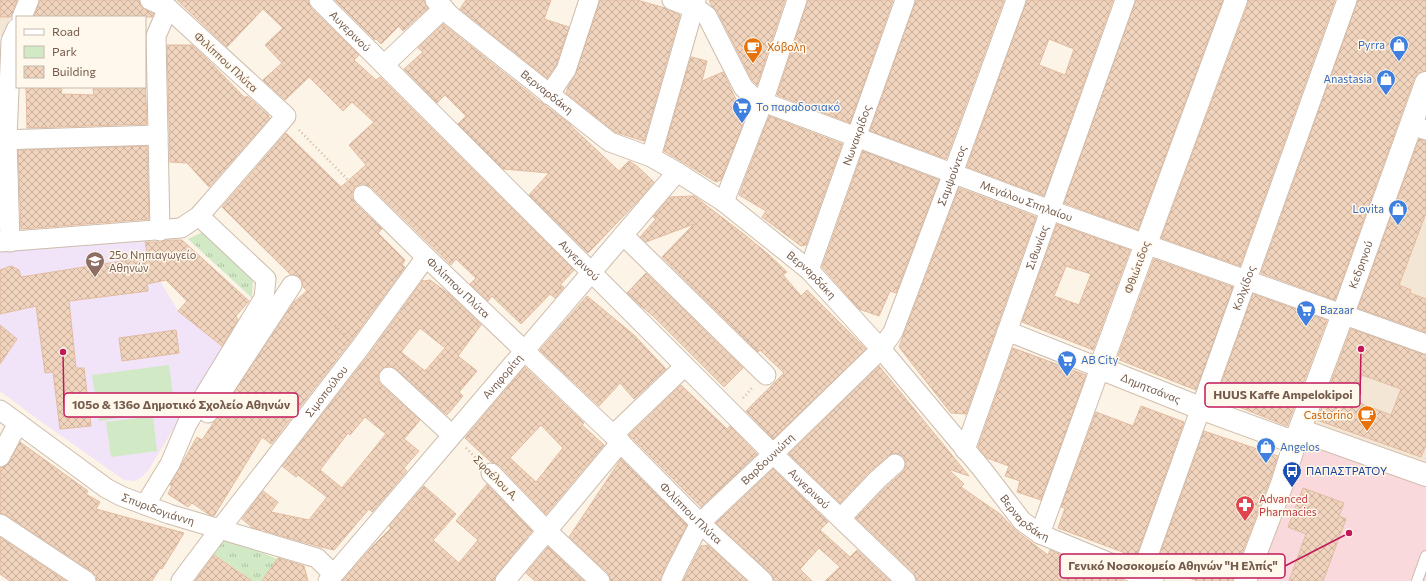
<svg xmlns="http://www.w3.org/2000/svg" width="1426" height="581" font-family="Commissioner,sans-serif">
  <defs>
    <pattern id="grass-tufts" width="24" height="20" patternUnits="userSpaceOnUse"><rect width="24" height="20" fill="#d2e9c5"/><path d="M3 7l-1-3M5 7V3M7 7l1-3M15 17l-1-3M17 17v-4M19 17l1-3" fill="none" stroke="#afc0a2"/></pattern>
    <pattern id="building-cross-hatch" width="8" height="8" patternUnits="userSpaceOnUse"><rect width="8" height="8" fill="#f1d4be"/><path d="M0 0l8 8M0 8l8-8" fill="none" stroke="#c8af9c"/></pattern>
  </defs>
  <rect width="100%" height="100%" fill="#fcf4e6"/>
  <g fill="#f3e6d5">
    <path d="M0,0H17L3,36H0Z"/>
    <path d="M1426,105V470L1306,427Z"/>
  </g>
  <path fill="#f1e3f8" d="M145,240L148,257L160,281L178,311L223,347L149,469L142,477L135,481L124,480L39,420L0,391V247Z"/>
  <path fill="#f9d9dc" d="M1301,441L1426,486V581H1257Z"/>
  <g fill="url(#grass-tufts)">
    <path d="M203,232L253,280L252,298L188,239Z"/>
    <path d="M227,538L277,559L262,581H238L243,574L212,553Z"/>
  </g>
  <g fill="#d2e9c5">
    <path d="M169,365L175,410L99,421L92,375Z"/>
    <path d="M153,416L157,451L111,457L106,422Z"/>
  </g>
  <g fill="url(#building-cross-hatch)" stroke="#e3bb9f" fill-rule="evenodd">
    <path d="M0,0H17L11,17H0Z"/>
    <path d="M40,0H139L141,7L154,14L152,17H34Z"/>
    <path d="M177,0H308L311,8L359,55L354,60L376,80L380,77L574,270L560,285L564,287L555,298L550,294L521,324L492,296L488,301L470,284L476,278L456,259L451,265L371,187L365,184H360L355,187L352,193V198L355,203L382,229L378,233L405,260L402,265L405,267L350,342L271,444L262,437L214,516L210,515L192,503L188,507L168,494L172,486L170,485L197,437L202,440L294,302L307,291L303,287L302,280L298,276L290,274L222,207L286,133L341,187L366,165L349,145L374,122L352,102L343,111L309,77L285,100L263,80L282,63L265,45L283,28L263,9L227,47Z"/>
    <path d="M335,0H424L425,3L428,8L403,31L399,26L381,44L376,39L375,40Z"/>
    <path d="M466,0H551L544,19L569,27L556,65L547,78L460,9Z"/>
    <path d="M600,0H637L665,8L680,15L644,141L615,132L566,93L568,87L576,73Z"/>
    <path d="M709,0H785L757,85L752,80L717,11L712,6Z"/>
    <path d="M808,0H893L850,123L777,95Z"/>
    <path d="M916,0H1004L946,159L870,131Z"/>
    <path d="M1027,0H1113L1044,196L967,167ZM1049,39L1074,49L1065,75L1039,65Z"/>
    <path d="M1136,0H1223L1138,230L1064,203Z"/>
    <path d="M1248,0H1335L1240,266L1161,238L1248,4Z"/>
    <path d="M1358,0H1426V71L1418,73L1414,79L1335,300L1261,273Z"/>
    <path d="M443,24L543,104L571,125H570L619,171L629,161L638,167L654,182L637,202L588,253L529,195L549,173L503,169L458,124L466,116L445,95L437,103L404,69L423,52L418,48Z"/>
    <path d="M167,45H192L211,63L245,98L247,96L269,116L268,117L270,118L209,187L187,163L170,162Z"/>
    <path d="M691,57L707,61L702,81L723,72L745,119L721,180L716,182L664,151Z"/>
    <path d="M145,77L147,124L27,128L26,87L62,89L61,94L94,95L93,89H117V87H145Z"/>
    <path d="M769,116L842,144L806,245L801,246L762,217L766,211L739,195Z"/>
    <path d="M1419,139L1426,141V213L1399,285L1411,290L1410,293L1426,299V332L1358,308Z"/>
    <path d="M147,146L149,219L21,229L18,150Z"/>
    <path d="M863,151L939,180L896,293L890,291L879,316L859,309L822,267Z"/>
    <path d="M959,188L1036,217L966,414L951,413L899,347Z"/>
    <path d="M694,196L745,235L768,254L787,272L783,275L801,296L807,290L866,349L773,439L746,411L784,373L760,350L758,352L662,257L694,224L646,242L640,237L656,219L653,217L670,197Z"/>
    <path d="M1057,224L1130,250L1093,350L1022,322ZM1066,266L1091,274L1079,305L1054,296Z"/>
    <path d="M166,240H182L249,301L236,316L238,320L222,346L178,311L187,301L166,280L147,284L148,291L69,301L76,368H84L91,426L60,429L53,372L45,373L36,306L0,314V270L11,266L19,270L21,277L148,257L145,242H161Z"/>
    <path d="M1154,259L1233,287L1196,390L1117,359Z"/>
    <path d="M646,273L743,368L724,387L653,316L641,306L627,293Z"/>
    <path d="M423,280L424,281L430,280L449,294L481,325L458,356L477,371L459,392L463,396L447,415L396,369L391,366L385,367L381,370L378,375V380L381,385L420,420L404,439L419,451L404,468L407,471L372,512L369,509L334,550L317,546L265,531L262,529L261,530L253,528L242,519L263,491L278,502L271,512L309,520L327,497L298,475L296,477L282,466L368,356ZM420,328L445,348L425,371L401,352ZM365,417L386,434L342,488L320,470L348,433L350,435Z"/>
    <path d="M1253,294L1327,320L1287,426L1216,398Z"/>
    <path d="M587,296L634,335L666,369L634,399L620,383L599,406L540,350Z"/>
    <path d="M0,325L17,339L0,364Z"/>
    <path d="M1351,329L1426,355V445L1421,457L1317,420ZM1362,375L1401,389L1391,415L1354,401Z"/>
    <path d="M176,330L179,353L122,361L119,338Z"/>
    <path d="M1013,348L1086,375L1041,500L1017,492L1020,481L1005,476L1009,466L987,458L978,447Z"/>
    <path d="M879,366L969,476L948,469L964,484L961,487L1000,514L1015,530L1048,555L1050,550L1124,581H917L914,573L856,518L885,488L903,472L905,468L906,462L903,456L899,454L893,453L888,456L869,472L840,503L789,454Z"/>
    <path d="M525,367L584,423L582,425L604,445L546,514L499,465L491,462L465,438ZM541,425L563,448L536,482L510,458Z"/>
    <path d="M681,385L727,429L730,426L757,454L701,507L629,435Z"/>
    <path d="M1141,406L1184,422L1136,557L1058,528L1065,508L1061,507L1096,412L1133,426Z"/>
    <path d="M1204,431L1278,456L1270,480L1233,577V581H1197L1156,565Z"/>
    <path d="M20,442L88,491L86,494L100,502L96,509L184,533L162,569L160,568L152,581H97L96,576L92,572L6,515L0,513V468L5,466L9,462Z"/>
    <path d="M621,459L687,525L666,565L660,581H611L608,573L569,537Z"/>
    <path d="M773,469L828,522L820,530L850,557L857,550L890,581H825L840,567L819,548L800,569L812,581H774L773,577L770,573L716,523Z"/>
    <path d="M487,484L532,531L497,574L494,581H342L372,547L391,528L389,526L424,486L456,514L433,540L459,563L478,540L456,521Z"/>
    <path d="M1303,488L1344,503L1339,516L1346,519L1323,581H1289L1306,534L1288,527Z"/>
    <path d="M0,537L66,581H10L0,574Z"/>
    <path d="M708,545L747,581H683L701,546Z"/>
    <path d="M548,547L584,581H535L526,573Z"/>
    <path d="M214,555L252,581H195Z"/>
    <path d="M278,558L304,566L308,581H262Z"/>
  </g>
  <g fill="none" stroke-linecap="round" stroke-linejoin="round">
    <defs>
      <path id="lane" d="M1417,581L1426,556"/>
      <g id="street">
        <path id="s1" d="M319,0L773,454L906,581"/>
        <path id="s2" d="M435,0L451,16L610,142L651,157L677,172L724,202L809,270L881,349L982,469L1022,521L1040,534L1154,581"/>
        <path id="s3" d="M672,0L699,10L707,16L743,87L751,95L763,102L1050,210L1426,344"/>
        <path d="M22,17L29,0"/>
        <path d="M384,65L444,8"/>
        <path d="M549,95L566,70L589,0"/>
        <path d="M1411,125L1426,130"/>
        <path d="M0,140L158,135"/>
        <path d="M651,157L696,0"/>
        <path id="s4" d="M363,195L426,257L613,435L700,523L763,581"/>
        <path d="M724,202L763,102L797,0"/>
        <path d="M160,231L156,36L168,8"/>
        <path d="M623,235L766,375"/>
        <path d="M0,242L181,228L199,216L286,116L168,8L150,0"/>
        <path d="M10,242L7,139L11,41L17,28"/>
        <path id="s5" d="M809,270L905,0"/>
        <path d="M1007,331L1100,368L1040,534"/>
        <path d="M389,377L452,435"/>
        <path id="s6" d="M0,410L106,488L121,496L169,514L317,558L333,574"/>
        <path d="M208,413L292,285"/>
        <path d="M613,435L685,366"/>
        <path id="s7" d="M965,450L1125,0"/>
        <path d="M0,457L18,423"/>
        <path d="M491,473L547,531L600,581"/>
        <path d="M145,505L170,464L187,424L264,298L266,279L199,216"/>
        <path d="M841,518L877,480L895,464"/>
        <path d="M0,524L86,581"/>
        <path id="s8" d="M1141,575L1347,0"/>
        <path id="s9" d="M181,581L220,529L359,349L426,257"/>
        <path id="s10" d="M328,581L677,172"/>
        <path d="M505,581L621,442"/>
        <path id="s11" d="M671,581L676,570L700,523L773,454L881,349L893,332L953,173L1016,0"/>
      </g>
      <g id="secondary">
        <path id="s12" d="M1236,0L1100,368L1200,408L1285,439H1296L1308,433L1426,475"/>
        <path id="s13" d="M1245,581L1282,484L1296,439L1343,314L1426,83"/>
      </g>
    </defs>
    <use href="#lane" stroke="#cdbcad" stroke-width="12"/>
    <use href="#street" stroke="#cdbcad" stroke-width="21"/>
    <use href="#secondary" stroke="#d2bead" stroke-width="24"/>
    <g stroke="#d6b7a1" stroke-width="2.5" stroke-dasharray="1 3" stroke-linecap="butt">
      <path d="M299,130L351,183"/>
      <path d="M306,298L347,337"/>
      <path d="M743,398L753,387"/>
      <path d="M466,448L479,461"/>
    </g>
    <use href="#lane" stroke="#fff" stroke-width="10"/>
    <use href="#street" stroke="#fff" stroke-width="19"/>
    <use href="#secondary" stroke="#fff" stroke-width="22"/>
  </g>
  <defs>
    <symbol id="shop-pin" viewBox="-11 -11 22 30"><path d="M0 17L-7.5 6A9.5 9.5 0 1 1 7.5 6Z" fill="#3f7fe0" stroke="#fff8ec"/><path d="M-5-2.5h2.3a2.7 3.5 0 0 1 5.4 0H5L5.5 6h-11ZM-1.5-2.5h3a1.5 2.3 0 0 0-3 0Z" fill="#fff"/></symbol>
    <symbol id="cafe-pin" viewBox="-11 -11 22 30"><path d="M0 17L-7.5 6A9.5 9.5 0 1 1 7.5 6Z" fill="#e8710a" stroke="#fff8ec"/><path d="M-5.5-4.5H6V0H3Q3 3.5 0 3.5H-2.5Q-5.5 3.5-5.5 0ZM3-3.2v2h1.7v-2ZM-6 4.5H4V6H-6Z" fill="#fff"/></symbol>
    <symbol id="supermarket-pin" viewBox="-11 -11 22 30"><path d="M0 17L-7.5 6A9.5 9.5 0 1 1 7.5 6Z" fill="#3f7fe0" stroke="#fff8ec"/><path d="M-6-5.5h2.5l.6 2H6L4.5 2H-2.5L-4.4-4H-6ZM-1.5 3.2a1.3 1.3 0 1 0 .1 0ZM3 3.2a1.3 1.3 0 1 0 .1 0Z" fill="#fff"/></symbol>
    <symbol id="school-pin" viewBox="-11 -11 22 30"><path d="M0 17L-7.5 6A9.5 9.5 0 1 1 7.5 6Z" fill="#8d6e63" stroke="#fff8ec"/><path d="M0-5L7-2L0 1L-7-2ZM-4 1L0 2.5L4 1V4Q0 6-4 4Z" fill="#fff"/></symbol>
    <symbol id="bus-pin" viewBox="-11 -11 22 30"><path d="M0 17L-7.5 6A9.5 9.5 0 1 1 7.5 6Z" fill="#1a4fb4" stroke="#fff8ec"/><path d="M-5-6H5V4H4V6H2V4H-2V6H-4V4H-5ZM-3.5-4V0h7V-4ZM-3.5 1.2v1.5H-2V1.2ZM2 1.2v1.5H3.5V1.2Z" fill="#fff"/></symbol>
    <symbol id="pharmacy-pin" viewBox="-11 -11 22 30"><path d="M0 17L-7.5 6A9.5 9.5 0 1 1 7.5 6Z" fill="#e0444e" stroke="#fff8ec"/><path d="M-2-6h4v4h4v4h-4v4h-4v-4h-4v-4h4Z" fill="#fff"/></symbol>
  </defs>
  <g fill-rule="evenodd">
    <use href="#shop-pin" x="1388" y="34" width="22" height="30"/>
    <use href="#cafe-pin" x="742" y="36" width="22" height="30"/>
    <use href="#shop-pin" x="1375" y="68" width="22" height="30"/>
    <use href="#supermarket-pin" x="731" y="96" width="22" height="30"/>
    <use href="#shop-pin" x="1387" y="198" width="22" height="30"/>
    <use href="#school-pin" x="84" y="250" width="22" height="30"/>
    <use href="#supermarket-pin" x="1295" y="299" width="22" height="30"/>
    <use href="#supermarket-pin" x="1056" y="349" width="22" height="30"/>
    <use href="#cafe-pin" x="1356" y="404" width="22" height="30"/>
    <use href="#shop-pin" x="1255" y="436" width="22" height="30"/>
    <use href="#bus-pin" x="1281" y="460" width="22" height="30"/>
    <use href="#pharmacy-pin" x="1234" y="494" width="22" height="30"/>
  </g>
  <g text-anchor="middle" stroke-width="3" stroke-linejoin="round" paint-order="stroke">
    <g font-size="11" fill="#755b4b" stroke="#fff8ec">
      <text dy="4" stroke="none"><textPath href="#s1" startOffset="44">Αυγερινού</textPath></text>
      <text transform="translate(226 62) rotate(43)" y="4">Φιλίππου Πλύτα</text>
      <text dy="4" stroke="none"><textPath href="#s2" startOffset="145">Βερναρδάκη</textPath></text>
      <text dy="4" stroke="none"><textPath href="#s5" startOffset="143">Νωνακρίδος</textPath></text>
      <text dy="4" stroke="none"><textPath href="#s11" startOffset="504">Σαμψούντος</textPath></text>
      <text dy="4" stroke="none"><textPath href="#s3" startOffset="425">Μεγάλου Σπηλαίου</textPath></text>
      <text dy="4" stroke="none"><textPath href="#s7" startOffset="215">Σιθωνίας</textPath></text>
      <text dy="4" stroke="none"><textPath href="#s1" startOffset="368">Αυγερινού</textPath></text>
      <text dy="4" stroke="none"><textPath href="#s13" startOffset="337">Κεδρηνού</textPath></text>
      <text transform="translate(1137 267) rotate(-70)" y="4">Φθιώτιδος</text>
      <text dy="4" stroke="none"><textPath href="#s2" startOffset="469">Βερναρδάκη</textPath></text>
      <text dy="4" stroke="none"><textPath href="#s4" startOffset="133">Φιλίππου Πλύτα</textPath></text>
      <text dy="4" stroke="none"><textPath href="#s8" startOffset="305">Κολχίδος</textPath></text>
      <text dy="4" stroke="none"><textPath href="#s10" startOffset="269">Ανηφορίτη</textPath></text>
      <text dy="4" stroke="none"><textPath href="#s12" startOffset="447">Δημητσάνας</textPath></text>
      <text dy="4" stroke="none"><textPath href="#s9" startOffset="239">Σιμοπούλου</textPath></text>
      <text dy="4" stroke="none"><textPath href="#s11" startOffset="158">Βαρδουνιώτη</textPath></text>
      <text transform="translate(496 478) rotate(45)" y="4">Σφαέλου Α.</text>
      <text dy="4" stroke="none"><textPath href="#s1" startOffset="692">Αυγερινού</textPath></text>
      <text dy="4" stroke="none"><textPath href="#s6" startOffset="188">Σπυριδογιάννη</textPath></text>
      <text dy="4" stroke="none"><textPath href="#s4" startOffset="457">Φιλίππου Πλύτα</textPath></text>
      <text dy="4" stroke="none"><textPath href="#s2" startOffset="793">Βερναρδάκη</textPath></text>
    </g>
    <g font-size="11" fill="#366cbe" stroke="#fff8ec" text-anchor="start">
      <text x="1385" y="49" text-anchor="end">Pyrra</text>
      <text x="1372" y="83" text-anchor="end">Anastasia</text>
      <text x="756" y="111">Το παραδοσιακό</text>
      <text x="1384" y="213" text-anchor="end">Lovita</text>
      <text x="1320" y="314">Bazaar</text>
      <text x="1081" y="364">ΑΒ City</text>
      <text x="1280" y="451">Angelos</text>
    </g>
    <g font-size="11" fill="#c56008" stroke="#fff8ec" text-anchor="start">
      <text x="767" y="51">Χόβολη</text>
      <text x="1353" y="419" text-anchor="end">Castorino</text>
    </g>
    <g font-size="11" fill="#785e54" stroke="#fff8ec" text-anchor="start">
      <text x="109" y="259">25ο Νηπιαγωγείο<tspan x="109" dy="13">Αθηνών</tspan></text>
    </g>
    <g font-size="11" fill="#164399" stroke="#fff8ec" text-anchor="start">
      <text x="1306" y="475">ΠΑΠΑΣΤΡΑΤΟΥ</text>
    </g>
    <g font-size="11" fill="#be3a42" stroke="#fff8ec" text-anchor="start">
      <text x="1259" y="503">Advanced<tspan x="1259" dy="13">Pharmacies</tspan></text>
    </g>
  </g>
  <path fill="none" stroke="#c2185b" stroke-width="1.5" d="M1361 349L1360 395M63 352L64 405M1349 533L1285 566"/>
  <g fill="#c2185b" stroke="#fff8ec" stroke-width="1.5">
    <circle cx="1361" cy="349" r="4"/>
    <circle cx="63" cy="352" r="4"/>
    <circle cx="1349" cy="533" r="4"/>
  </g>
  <g fill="#fff8ec" stroke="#c2185b" stroke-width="1.5">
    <rect x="1205" y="383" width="155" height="24" rx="4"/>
    <rect x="64" y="393" width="234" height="24" rx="4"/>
    <rect x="1060" y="554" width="225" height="24" rx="4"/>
  </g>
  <g font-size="12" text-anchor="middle" font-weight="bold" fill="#755b4b">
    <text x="1283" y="399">HUUS Kaffe Ampelokipoi</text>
    <text x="181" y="409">105ο &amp; 136ο Δημοτικό Σχολείο Αθηνών</text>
    <text x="1173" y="570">Γενικό Νοσοκομείο Αθηνών "Η Ελπίς"</text>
  </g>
  <rect x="16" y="16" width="130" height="72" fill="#fff8ec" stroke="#c8b9ac"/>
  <rect x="24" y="29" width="20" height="6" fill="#ffffff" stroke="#c8b9ac"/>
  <text x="52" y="36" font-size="12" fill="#755b4b">Road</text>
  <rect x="24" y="46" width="20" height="12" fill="#d2e9c5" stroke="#c8b9ac"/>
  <text x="52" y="56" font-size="12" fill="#755b4b">Park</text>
  <rect x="24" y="66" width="20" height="12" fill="url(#building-cross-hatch)" stroke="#c8b9ac"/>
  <text x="52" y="76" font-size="12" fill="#755b4b">Building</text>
</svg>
